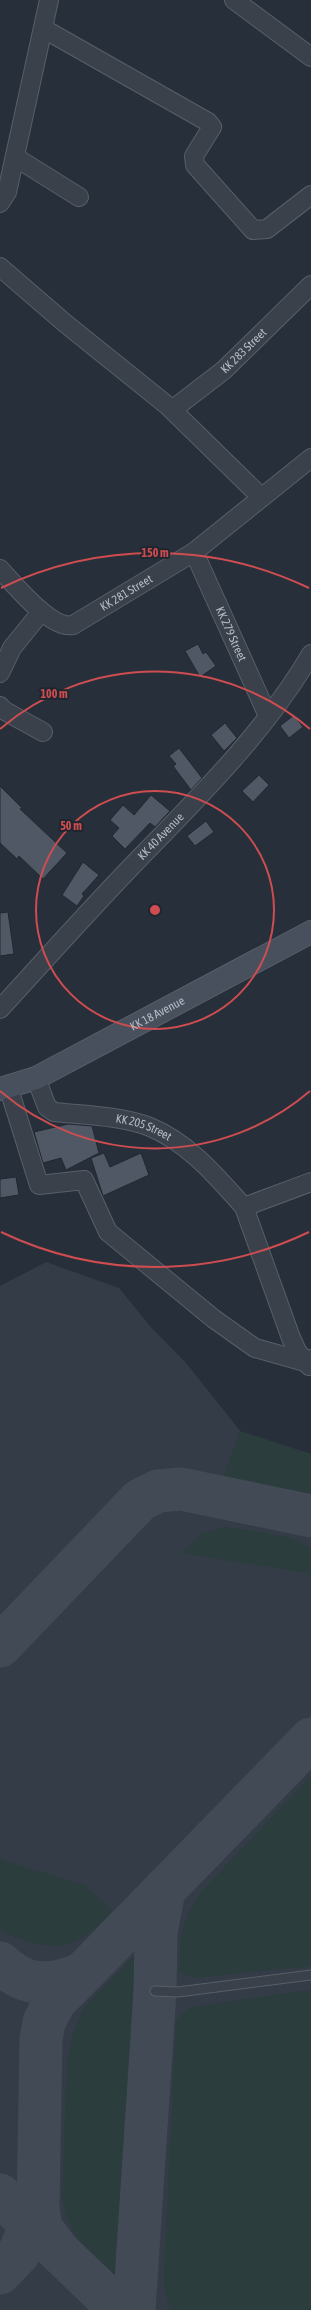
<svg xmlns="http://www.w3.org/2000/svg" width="311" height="2310" font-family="'Asap Condensed',sans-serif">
  <rect width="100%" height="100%" fill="#272f3a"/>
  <path fill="#343c47" d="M46,1262L119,1288L150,1326L187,1364L241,1432L311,1454V2310H0V1286Z"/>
  <g fill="#2b3d3d">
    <path d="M240,1431L311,1454V1499L222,1480Z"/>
    <path d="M225,1527C252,1532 287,1533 311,1548V1578L306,1573L182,1553L200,1534Z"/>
    <path d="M311,1776V1966L194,1978L179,1972C180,1939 181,1919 202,1891Z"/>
    <path d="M0,1859L86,1886L112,1910C75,1955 51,1953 1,1931Z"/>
    <path d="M137,1953L120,2281L92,2257L78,2240L69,2223L62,2198L67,2064L73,2032L85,2006Z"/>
    <path d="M311,1990V2310H170L164,2286V2270L176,2021L189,2007Z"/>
  </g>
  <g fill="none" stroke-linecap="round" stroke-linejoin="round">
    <g stroke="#424a56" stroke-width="43">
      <path d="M0,1646L140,1500L158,1491L181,1489L311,1516"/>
      <path d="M0,1963C25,1987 48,1987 79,1975"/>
      <path d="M0,2195L120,2310"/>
      <path d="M56,2248L41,2228L38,2208L41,2039L44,2022L55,2001L91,1965L311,1739"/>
      <path d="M0,2273L19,2253L38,2208"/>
      <path d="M134,2310L155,1991L156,1933L164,1890"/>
    </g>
  </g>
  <g fill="#505865" stroke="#212832">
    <path d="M198,644L203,654L206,652L216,666L200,677L185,651Z"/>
    <path d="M294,715L303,727L289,738L280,726Z"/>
    <path d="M225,723L237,738L224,751L211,735Z"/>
    <path d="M179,748L202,778L191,790L173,766L176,764L169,756Z"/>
    <path d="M259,775L269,785L253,802L242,791Z"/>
    <path d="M0,786L22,808L20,809L67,853L43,879L19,856L17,859L0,843Z"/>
    <path d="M151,795L170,811L155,827L150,823L125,849L112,836L119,828L110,820L123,805L134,815Z"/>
    <path d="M206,821L214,832L195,846L187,836Z"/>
    <path d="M83,862L99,875L82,894L84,896L77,906L62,895Z"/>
    <path d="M8,912L14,954L0,956V913Z"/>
    <path d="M68,1124L92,1126L99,1153L66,1170L61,1158L43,1163L34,1132Z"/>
    <path d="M104,1153L110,1167L141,1153L149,1175L103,1196L91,1158Z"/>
    <path d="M16,1177L19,1195L0,1198V1179Z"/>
  </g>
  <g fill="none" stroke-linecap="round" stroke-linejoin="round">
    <defs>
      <path id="service" d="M155,1991L178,1992L311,1975"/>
      <g id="minor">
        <path d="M234,0L311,57"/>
        <path d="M44,29L208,122L212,127L194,156L195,165L253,230L267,229L311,195"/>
        <path d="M15,157L79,197"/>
        <path d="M0,203L7,192L49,0"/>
        <path d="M0,267L66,324L168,406L261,497"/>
        <path id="s1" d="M172,410L224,370L311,285"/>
        <path id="s2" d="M194,552L268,716"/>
        <path id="s3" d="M0,569C14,584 51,630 73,625L194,552L311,458"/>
        <path d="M0,673L12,648L41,612"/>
        <path d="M0,706L3,710L43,732"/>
        <path id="s4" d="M0,1009C43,962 85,915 129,869C192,804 265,733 311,654"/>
        <path id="s5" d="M36,1078L47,1107L54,1112C83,1115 123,1116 150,1127C189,1143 217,1177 244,1207L311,1182"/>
        <path d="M8,1086L39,1185L84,1180L108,1232L214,1319L255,1348L305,1362L311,1359"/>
        <path d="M244,1207L291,1338L297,1351L309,1366"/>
      </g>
      <g id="secondary">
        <path id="s6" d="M0,1089L36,1078L311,932"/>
      </g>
    </defs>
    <use href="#service" stroke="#585f69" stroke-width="11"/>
    <use href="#minor" stroke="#585f69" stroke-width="20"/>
    <use href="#secondary" stroke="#585f69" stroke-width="24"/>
    <use href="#service" stroke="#3a414b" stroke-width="9"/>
    <use href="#minor" stroke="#3a414b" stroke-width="18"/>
    <use href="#secondary" stroke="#49505d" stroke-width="22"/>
  </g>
  <g fill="none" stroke="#ce4d50" stroke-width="2">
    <circle cx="155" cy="910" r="119"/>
    <path d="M310 1091A238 238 0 0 1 0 1091M0 729A238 238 0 0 1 310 729"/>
    <path d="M309 1232A357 357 0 0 1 1 1232M1 588A357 357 0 0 1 309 588"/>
  </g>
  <g text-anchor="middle" stroke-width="4" stroke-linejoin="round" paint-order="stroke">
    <g font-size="12" fill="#b6bcc6" stroke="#1f2630">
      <text dy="4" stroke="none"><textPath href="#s1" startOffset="93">KK 283 Street</textPath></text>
      <text dy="4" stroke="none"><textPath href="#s3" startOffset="157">KK 281 Street</textPath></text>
      <text dy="4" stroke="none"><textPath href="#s2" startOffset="90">KK 279 Street</textPath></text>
      <text dy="4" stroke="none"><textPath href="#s4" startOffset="236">KK 40 Avenue</textPath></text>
      <text dy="4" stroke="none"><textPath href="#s6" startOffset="175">KK 18 Avenue</textPath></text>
      <text dy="4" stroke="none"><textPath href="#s5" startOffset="131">KK 205 Street</textPath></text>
    </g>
  </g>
  <circle cx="155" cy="910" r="6" fill="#ce4d50" stroke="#1f2630" stroke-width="2"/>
  <g font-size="12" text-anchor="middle" font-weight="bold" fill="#ce4d50" stroke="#1f2630" stroke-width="4" stroke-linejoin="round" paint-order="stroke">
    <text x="155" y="557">150 m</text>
    <text x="54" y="698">100 m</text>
    <text x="71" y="830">50 m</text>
  </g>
</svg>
